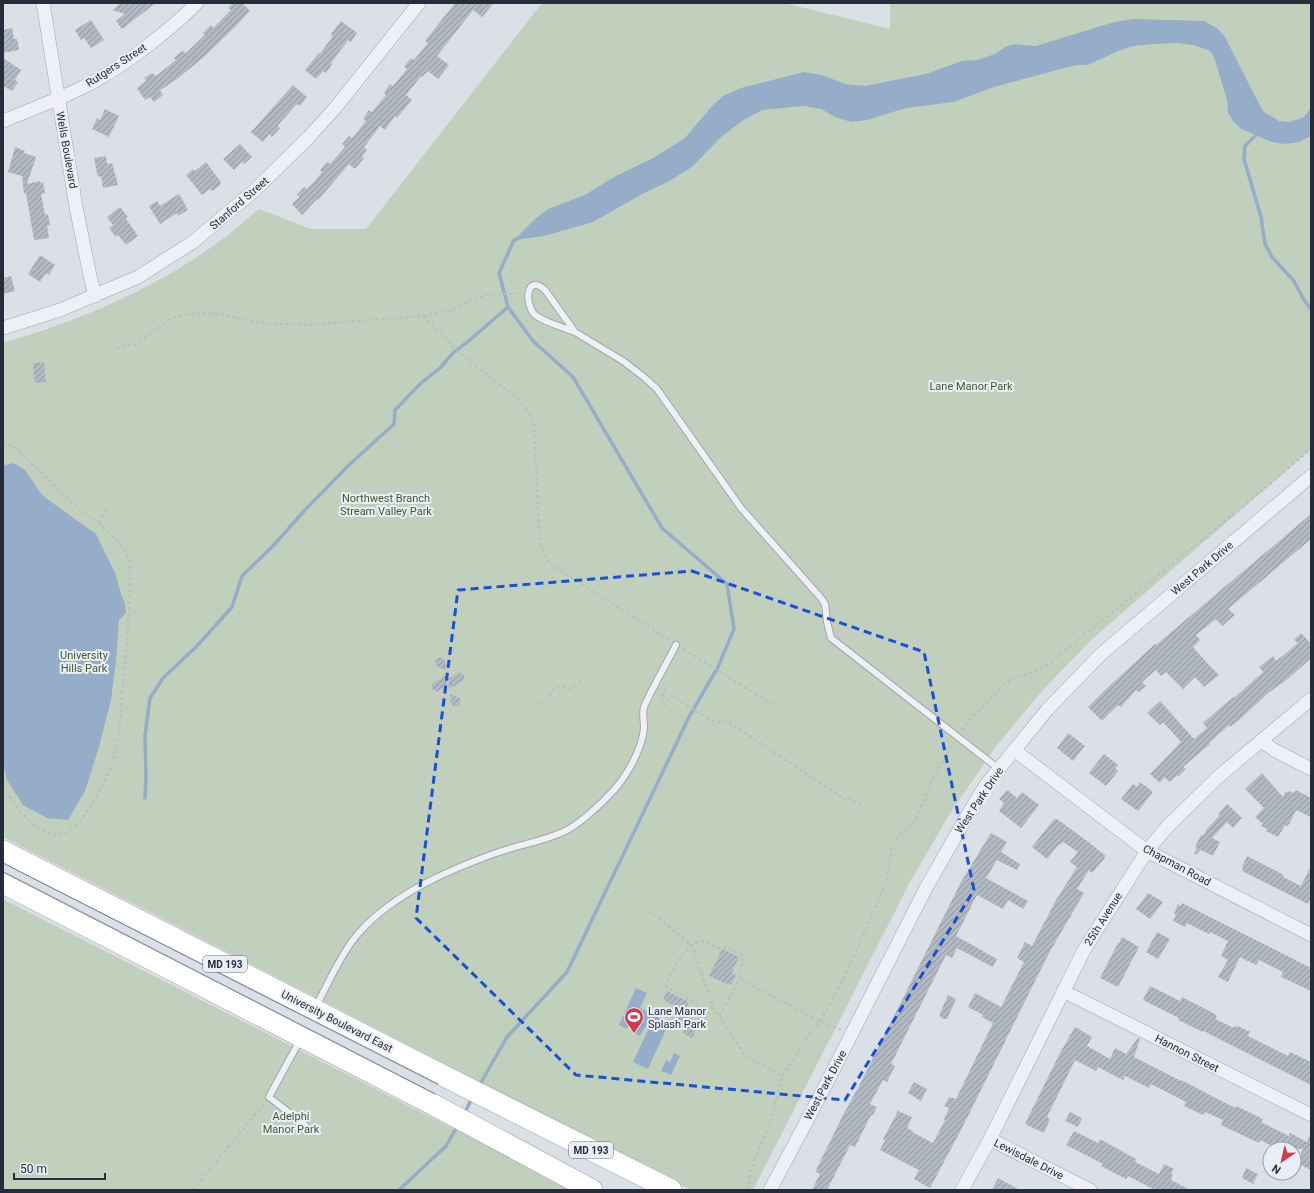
<svg xmlns="http://www.w3.org/2000/svg" width="1314" height="1193" font-family="Roboto,sans-serif">
  <defs>
    <pattern id="building-hatch" width="6" height="6" patternUnits="userSpaceOnUse"><rect width="6" height="6" fill="#b3b9c3"/><path d="M-1 1l2-2M0 6l6-6M5 7l2-2" fill="none" stroke="#9197a0"/></pattern>
  </defs>
  <rect width="100%" height="100%" fill="#dbdfe6"/>
  <g fill="#c1d0bc">
    <path d="M542,3H784L890,29V3H1311V449L1091,640L1043,690L997,745L949,815L909,884L753,1190H691L3,837V343C82,320 157,288 224,238C236,229 247,219 259,209L311,229H366Z"/>
    <path d="M3,899L511,1158L572,1190H3Z"/>
  </g>
  <g fill="#95adc8">
    <path d="M1134,19L1204,21L1217,28L1225,37L1256,98L1264,112L1279,121L1290,122L1304,117L1311,108V136L1299,142L1284,144L1272,142L1241,129L1233,121L1228,112L1227,100L1214,57L1210,51L1205,49L1193,45L1177,43L1153,44L1133,46L1118,51L1088,65H1076L994,87L954,102L906,108L867,120L852,122L837,118L821,109L803,106L762,110L742,121L721,137L692,167L666,183L646,192L593,222L544,236L514,240L535,219L548,209L585,195L614,177L655,157L685,138L712,106L723,96L741,88L804,72L822,75L845,84L865,86L926,74L962,61L977,60L995,54L1005,47L1014,44L1036,46L1114,22Z"/>
    <path d="M13,463L24,469L43,496L96,534L115,573L121,594L125,604L126,613L119,620L116,661L111,700L99,747L85,791L68,820L47,818L23,805L7,780L3,762V466Z"/>
    <path d="M636,988L647,993L640,1008L669,1023L648,1069L633,1062L649,1028L645,1027L640,1036L631,1031L636,1021L632,1019L627,1029L619,1025Z"/>
    <path d="M674,1053L680,1056L671,1075L661,1071L666,1060L670,1062Z"/>
  </g>
  <g fill="none" stroke-linecap="round" stroke-linejoin="round">
    <g stroke="#95adc8" stroke-width="3.5">
      <path d="M1260,133L1256,135L1245,146L1244,159L1261,217L1265,244L1272,257L1294,281L1304,300L1311,309"/>
      <path d="M145,798L146,776L145,735L150,698L163,678L196,647L232,607L242,576L273,546L305,510L348,466L394,424L395,410L421,383L440,368L452,354L471,339L508,307"/>
      <path d="M479,1086L507,1037L567,972L689,717L718,667L734,629L727,584L662,528L573,377L533,341L508,307L499,273L514,240L517,239"/>
      <path d="M464,1114L472,1098"/>
      <path d="M399,1190L446,1146L458,1125"/>
    </g>
  </g>
  <g fill="url(#building-hatch)">
    <path d="M121,3H156L122,29L116,21L125,14L112,10Z"/>
    <path d="M233,3H242L250,11L234,28L205,56L177,79L160,90L163,95L154,102L150,97L145,100L137,88L146,81L144,78L152,73L156,76L176,60L174,58L182,51L186,53L205,35L203,33L211,25L213,28L231,10L228,8Z"/>
    <path d="M455,3H494L482,17L473,10L437,56L449,65L438,79L428,71L422,77L421,76L406,95L412,100L397,118L395,116L385,130L380,126L364,147L367,150L362,156L364,158L355,169L349,164L318,200L317,199L302,215L292,204L299,197L297,195L304,187L307,189L314,182L322,172L320,170L327,162L330,164L345,147L342,144L349,136L352,138L358,131L366,121L363,119L369,110L372,112L386,95L384,93L390,84L393,86L407,69L404,67L411,58L414,60L428,43L425,41Z"/>
    <path d="M91,20L104,40L91,48L84,38L81,40L75,30Z"/>
    <path d="M341,21L357,33L351,42L348,40L331,63L332,64L326,73L323,71L316,79L305,70L319,53L320,54L333,36L331,34Z"/>
    <path d="M12,28L14,39H17L19,50L3,53V30Z"/>
    <path d="M3,58L21,70L15,80L18,82L12,91L3,86Z"/>
    <path d="M293,85L307,97L300,106L297,104L279,124L278,126L280,128L272,137L269,134L263,142L251,132Z"/>
    <path d="M105,109L119,116L109,137L92,129L97,118L100,120Z"/>
    <path d="M240,144L252,157L244,164L242,162L234,170L223,159Z"/>
    <path d="M15,147L25,151L24,153L36,157L27,184L39,181L40,183L43,182L45,193L41,194L45,215L48,214L50,225L47,226L49,238L34,240L26,193L24,194L22,176L8,172Z"/>
    <path d="M106,156L107,164L112,163L118,185L103,188L101,176L98,177L94,158Z"/>
    <path d="M206,162L221,182H220L221,184L213,191L210,189L202,195L186,175L193,169L195,171Z"/>
    <path d="M179,194L188,210L178,216L177,213L160,224L149,206L157,201L160,206Z"/>
    <path d="M120,207L128,217L126,219L138,236L126,245L118,235L116,237L109,228L113,225L107,217Z"/>
    <path d="M40,255L55,265L49,275L46,273L40,282L28,274Z"/>
    <path d="M11,276L15,291L3,294V278Z"/>
    <path d="M44,362L46,382L35,383L33,363Z"/>
    <path d="M1311,514V539L1228,609L1235,615L1222,626L1216,619L1196,635L1200,640L1193,647L1207,663L1219,675L1204,687L1195,677L1183,689L1166,672L1161,676L1156,670L1142,682L1146,686L1139,692L1136,690L1121,707L1118,705L1102,721L1088,707L1104,691L1155,644L1156,645Z"/>
    <path d="M1301,633L1311,644V658L1289,678L1267,694L1238,721L1230,727L1229,725L1209,743L1210,744L1183,767L1186,769L1178,777L1177,775L1170,782L1164,777L1160,783L1150,774L1181,742L1163,722L1160,725L1147,713L1160,701L1194,739L1207,728L1203,723L1233,697L1234,698L1263,672L1259,667L1273,656L1276,661L1285,654L1298,643L1294,640Z"/>
    <path d="M440,657L445,660L446,670L436,666L435,660Z"/>
    <path d="M459,672L464,675V680L449,689L448,679Z"/>
    <path d="M446,675L447,686L437,692L432,689V684Z"/>
    <path d="M450,694L460,698V704L456,707L451,705Z"/>
    <path d="M1068,733L1085,746L1073,761L1057,748Z"/>
    <path d="M1104,754L1118,765L1115,768L1118,771L1106,786L1089,773Z"/>
    <path d="M1262,773L1283,797L1286,791L1288,793L1289,791L1294,793L1296,790L1311,798V817L1296,810L1288,826L1285,825L1278,837L1266,831L1267,829L1261,826L1263,824L1255,817L1264,808L1245,789Z"/>
    <path d="M1140,782L1153,792L1138,811L1121,799L1133,784L1137,787Z"/>
    <path d="M1007,790L1017,798L1022,792L1039,805L1021,828L999,811L1004,803L999,799Z"/>
    <path d="M1227,804L1242,818L1233,828L1227,822L1212,838L1220,842L1213,856L1201,850L1196,855L1194,854L1197,848L1195,847L1201,835L1203,836L1207,829L1220,815L1218,814Z"/>
    <path d="M1054,819H1057L1087,841L1106,856L1104,857L1105,858L1092,873L1089,870L1077,889L1084,893L1049,953L962,1128L930,1188L914,1179L919,1170L880,1150L885,1140L883,1139L898,1111L912,1117L907,1128L913,1131L912,1132L933,1143L945,1120L944,1119L949,1108L944,1106L949,1097L956,1099L993,1023L982,1017L983,1015L968,1007L975,993L1001,1007L1024,962L1017,958L1025,942L1032,946L1056,900L1077,867L1070,862L1078,852L1063,842L1060,845L1059,844L1047,859L1032,847Z"/>
    <path d="M991,833L1007,842L1001,852L1020,864L1017,870L997,860L986,878L1028,901L1023,909L1008,900L1003,909L977,895L956,936L997,959L993,967L957,948L952,958L946,955L891,1064L895,1066L887,1082L883,1080L870,1104L877,1107L873,1115H871L855,1147L850,1145L827,1190H812L820,1174L816,1172L817,1168L843,1115L859,1086L961,882Z"/>
    <path d="M1247,856L1284,875L1283,877L1301,886L1311,866V898L1308,904L1242,871L1243,868L1242,867Z"/>
    <path d="M1148,893L1163,902L1150,919L1136,909Z"/>
    <path d="M1182,903L1311,968V991L1281,977L1283,972L1259,960L1256,965L1240,957L1228,982L1218,977L1228,960L1221,956L1228,941L1210,932L1209,934L1187,923L1185,927L1173,921L1176,915L1174,914L1178,904L1181,906Z"/>
    <path d="M1157,932L1170,939L1158,959L1146,952Z"/>
    <path d="M1122,937L1139,947L1118,987L1100,978L1118,943H1119Z"/>
    <path d="M722,949L739,957L732,973L736,975L731,985L727,983V984L709,976Z"/>
    <path d="M1150,986L1180,1001L1182,997L1213,1013L1217,1016L1215,1019L1234,1028L1235,1026L1237,1027L1238,1026L1250,1032L1248,1036L1288,1056L1290,1052L1311,1062V1085L1215,1037L1204,1031L1203,1032L1178,1020L1179,1018L1143,1000Z"/>
    <path d="M667,991L689,1002L686,1007L694,1026L697,1028L692,1038L683,1033L686,1025L679,1022L678,1018L681,1011L674,1008L675,1006L663,1000Z"/>
    <path d="M948,995L956,999L947,1019H944L940,1017V1013Z"/>
    <path d="M1075,1027L1092,1037L1087,1046L1110,1059L1115,1048L1126,1054L1138,1038L1140,1039L1134,1057L1181,1081V1080L1235,1108L1236,1106L1263,1119L1261,1122L1289,1136L1290,1133L1307,1142L1311,1133V1170L1297,1163L1303,1149H1278L1260,1140L1259,1143L1221,1125L1223,1120L1205,1112L1203,1115L1184,1106L1186,1102L1151,1084L1149,1088L1125,1076L1123,1080L1098,1067L1096,1071L1075,1060L1047,1117L1050,1119L1044,1133L1025,1124L1060,1053Z"/>
    <path d="M914,1082L927,1089L921,1101L908,1093Z"/>
    <path d="M1070,1112L1082,1118L1078,1127L1065,1121Z"/>
    <path d="M1074,1131L1098,1143L1100,1139L1136,1159L1135,1162L1159,1174L1164,1164L1174,1169L1171,1174L1173,1175L1171,1180L1190,1190H1155L1128,1176L1126,1179L1101,1166L1103,1164L1066,1145Z"/>
    <path d="M1246,1168L1258,1174L1253,1184L1242,1178Z"/>
    <path d="M998,1178L1020,1190H992Z"/>
  </g>
  <g fill="none" stroke-linecap="round" stroke-linejoin="round">
    <defs>
      <g id="service">
        <path d="M575,332C565,328 542,321 535,315C524,304 526,273 545,290L575,332L623,361L645,378L657,389L741,508L821,598L825,604L827,622L831,638L999,769"/>
        <path d="M316,1006C328,984 338,960 353,940C386,897 446,871 496,853C518,845 541,842 563,832C578,826 603,802 614,790C628,774 642,749 644,728C644,721 642,713 644,707C653,686 666,665 676,645"/>
        <path d="M300,1040L269,1097L305,1125"/>
      </g>
      <g id="minor">
        <path d="M43,3L76,207L89,271L95,296"/>
        <path d="M3,121C34,108 66,97 95,81C130,61 169,31 197,3"/>
        <path d="M3,328L60,310L138,277L193,242L255,190L309,137L336,107L419,3"/>
        <path d="M1261,741L1274,750L1311,769"/>
        <path d="M1014,750L1147,851L1311,935"/>
        <path d="M1063,991L1311,1115"/>
        <path d="M990,1139L1090,1190"/>
        <path d="M770,1190L820,1096L926,888L967,816L985,786L1047,710L1100,655L1311,476"/>
        <path d="M962,1190L990,1139L1084,950L1147,851L1167,827L1218,777L1311,699"/>
      </g>
      <g id="primary">
        <path d="M3,851L446,1077L671,1190"/>
        <path d="M3,883L432,1104L592,1190"/>
      </g>
    </defs>
    <use href="#service" stroke="#a1a6b0" stroke-width="8"/>
    <use href="#minor" stroke="#a1a6b0" stroke-width="14"/>
    <use href="#primary" stroke="#9aa4b2" stroke-width="22"/>
    <g stroke="#babdc5" stroke-width="2" stroke-dasharray="3 3" stroke-linecap="butt">
      <path d="M423,316L445,337L453,348L517,398L527,409L534,423L539,528L542,548L545,558L552,565L669,640"/>
      <path d="M116,348L136,344L169,320L178,316L193,314L208,313L224,315L261,323L304,325L423,316L451,310L471,300L487,295L520,293"/>
      <path d="M3,442L16,448L74,505L99,523L115,538L124,549L128,557L130,564C130,607 127,650 122,694C121,712 120,730 116,748C112,769 103,786 92,803C86,813 80,824 69,831C43,847 14,805 3,786"/>
      <path d="M99,523L107,508"/>
      <path d="M683,649L772,704"/>
      <path d="M667,682L661,702L665,705L672,696L709,719L717,722L727,721L847,801L850,798L864,808L866,806"/>
      <path d="M540,702L545,701L554,688L563,687L571,689L583,680"/>
      <path d="M962,730L967,723L1004,684L1014,678L1030,673L1045,666L1062,653L1245,505L1311,449"/>
      <path d="M649,911L692,945L713,1007L746,1057L783,1076"/>
      <path d="M713,1007L704,1011L702,1007L667,987C667,977 684,950 693,944C695,943 699,942 702,941L718,948L727,947L743,956L740,979L820,1021L841,1030"/>
      <path d="M719,1016L740,979"/>
      <path d="M690,1017L704,1011"/>
      <path d="M193,1190L264,1104"/>
      <path d="M748,1190L750,1173L770,1121L783,1076L805,1040L820,1021L842,982L886,883L890,863L891,851L894,842L900,835L915,821L933,778L953,744"/>
    </g>
    <use href="#service" stroke="#eef0f5" stroke-width="6"/>
    <use href="#minor" stroke="#eef0f5" stroke-width="13"/>
    <use href="#primary" stroke="#fff" stroke-width="21"/>
    <g stroke="#757f90" stroke-width="1">
      <path d="M3,863L438,1084"/>
      <path d="M3,872L435,1094"/>
    </g>
  </g>
  <path fill="none" stroke="#1d4ed8" stroke-width="3" stroke-dasharray="8 5" stroke-linejoin="round" d="M692,571L924,652L974,890L845,1100L576,1075L416,918L458,590Z"/>
  <defs>
    <symbol id="stadium-pin" viewBox="-11 -11 22 30"><path d="M0 17L-7.5 6A9.5 9.5 0 1 1 7.5 6Z" fill="#d13b4f" stroke="#ebeef4"/><path d="M0-5a6.5 5 0 1 0 0 10a6.5 5 0 1 0 0-10ZM-3.5-1.8h7v3.6h-7Z" fill="#fff"/></symbol>
  </defs>
  <g fill-rule="evenodd">
    <use href="#stadium-pin" x="623" y="1006" width="22" height="30"/>
  </g>
  <g text-anchor="middle" stroke-width="4" stroke-linejoin="round" paint-order="stroke">
    <g fill="#ebeef4" stroke="#606774" stroke-width="1">
      <rect x="203" y="956" width="44" height="16" rx="3"/>
      <rect x="569" y="1142" width="44" height="16" rx="3"/>
    </g>
    <g font-size="10" font-weight="bold" fill="#252d3d">
      <text x="225" y="968">MD 193</text>
      <text x="591" y="1154">MD 193</text>
    </g>
    <g font-size="11" fill="#252d3d" stroke="#ebeef4">
      <text transform="translate(116 65) rotate(-33)" y="4">Rutgers Street</text>
      <text transform="translate(67 150) rotate(80)" y="4">Wells Boulevard</text>
      <text transform="translate(239 203) rotate(-41)" y="4">Stanford Street</text>
      <text transform="translate(1202 568) rotate(-40)" y="4">West Park Drive</text>
      <text transform="translate(979 800) rotate(-56)" y="4">West Park Drive</text>
      <text transform="translate(1177 865) rotate(28)" y="4">Chapman Road</text>
      <text transform="translate(1103 919) rotate(-58)" y="4">25th Avenue</text>
      <text transform="translate(337 1021) rotate(27)" y="4">University Boulevard East</text>
      <text transform="translate(1187 1053) rotate(27)" y="4">Hannon Street</text>
      <text transform="translate(825 1085) rotate(-62)" y="4">West Park Drive</text>
      <text transform="translate(1029 1159) rotate(27)" y="4">Lewisdale Drive</text>
    </g>
    <g font-size="11" fill="#395932" stroke="#ebeef4">
      <text x="971" y="390">Lane Manor Park</text>
      <text x="386" y="502">Northwest Branch<tspan x="386" dy="13">Stream Valley Park</tspan></text>
      <text x="84" y="659">University<tspan x="84" dy="13">Hills Park</tspan></text>
      <text x="291" y="1120">Adelphi<tspan x="291" dy="13">Manor Park</tspan></text>
    </g>
    <g font-size="11" fill="#252d3d" stroke="#ebeef4" text-anchor="start">
      <text x="648" y="1015">Lane Manor<tspan x="648" dy="13">Splash Park</tspan></text>
    </g>
  </g>
  <rect width="1314" height="1193" fill="none" stroke="#252d3d" stroke-width="8"/>
  <g transform="translate(1282 1161) rotate(214)"><circle r="19" fill="#ebeef4" stroke="#9ca1ab"/>
  <path d="M0-3L7 15L0 10L-7 15Z" fill="#d13b4f"/>
  <text y="-6" font-size="11" font-weight="bold" text-anchor="middle" fill="#252d3d">N</text>
  </g>
  <path d="M14 1173v6h91v-6" fill="none" stroke="#252d3d" stroke-width="2"/>
  <text x="20" y="1173" font-size="12" fill="#252d3d" stroke="#ebeef4" stroke-width="3" paint-order="stroke">50 m</text>
</svg>
